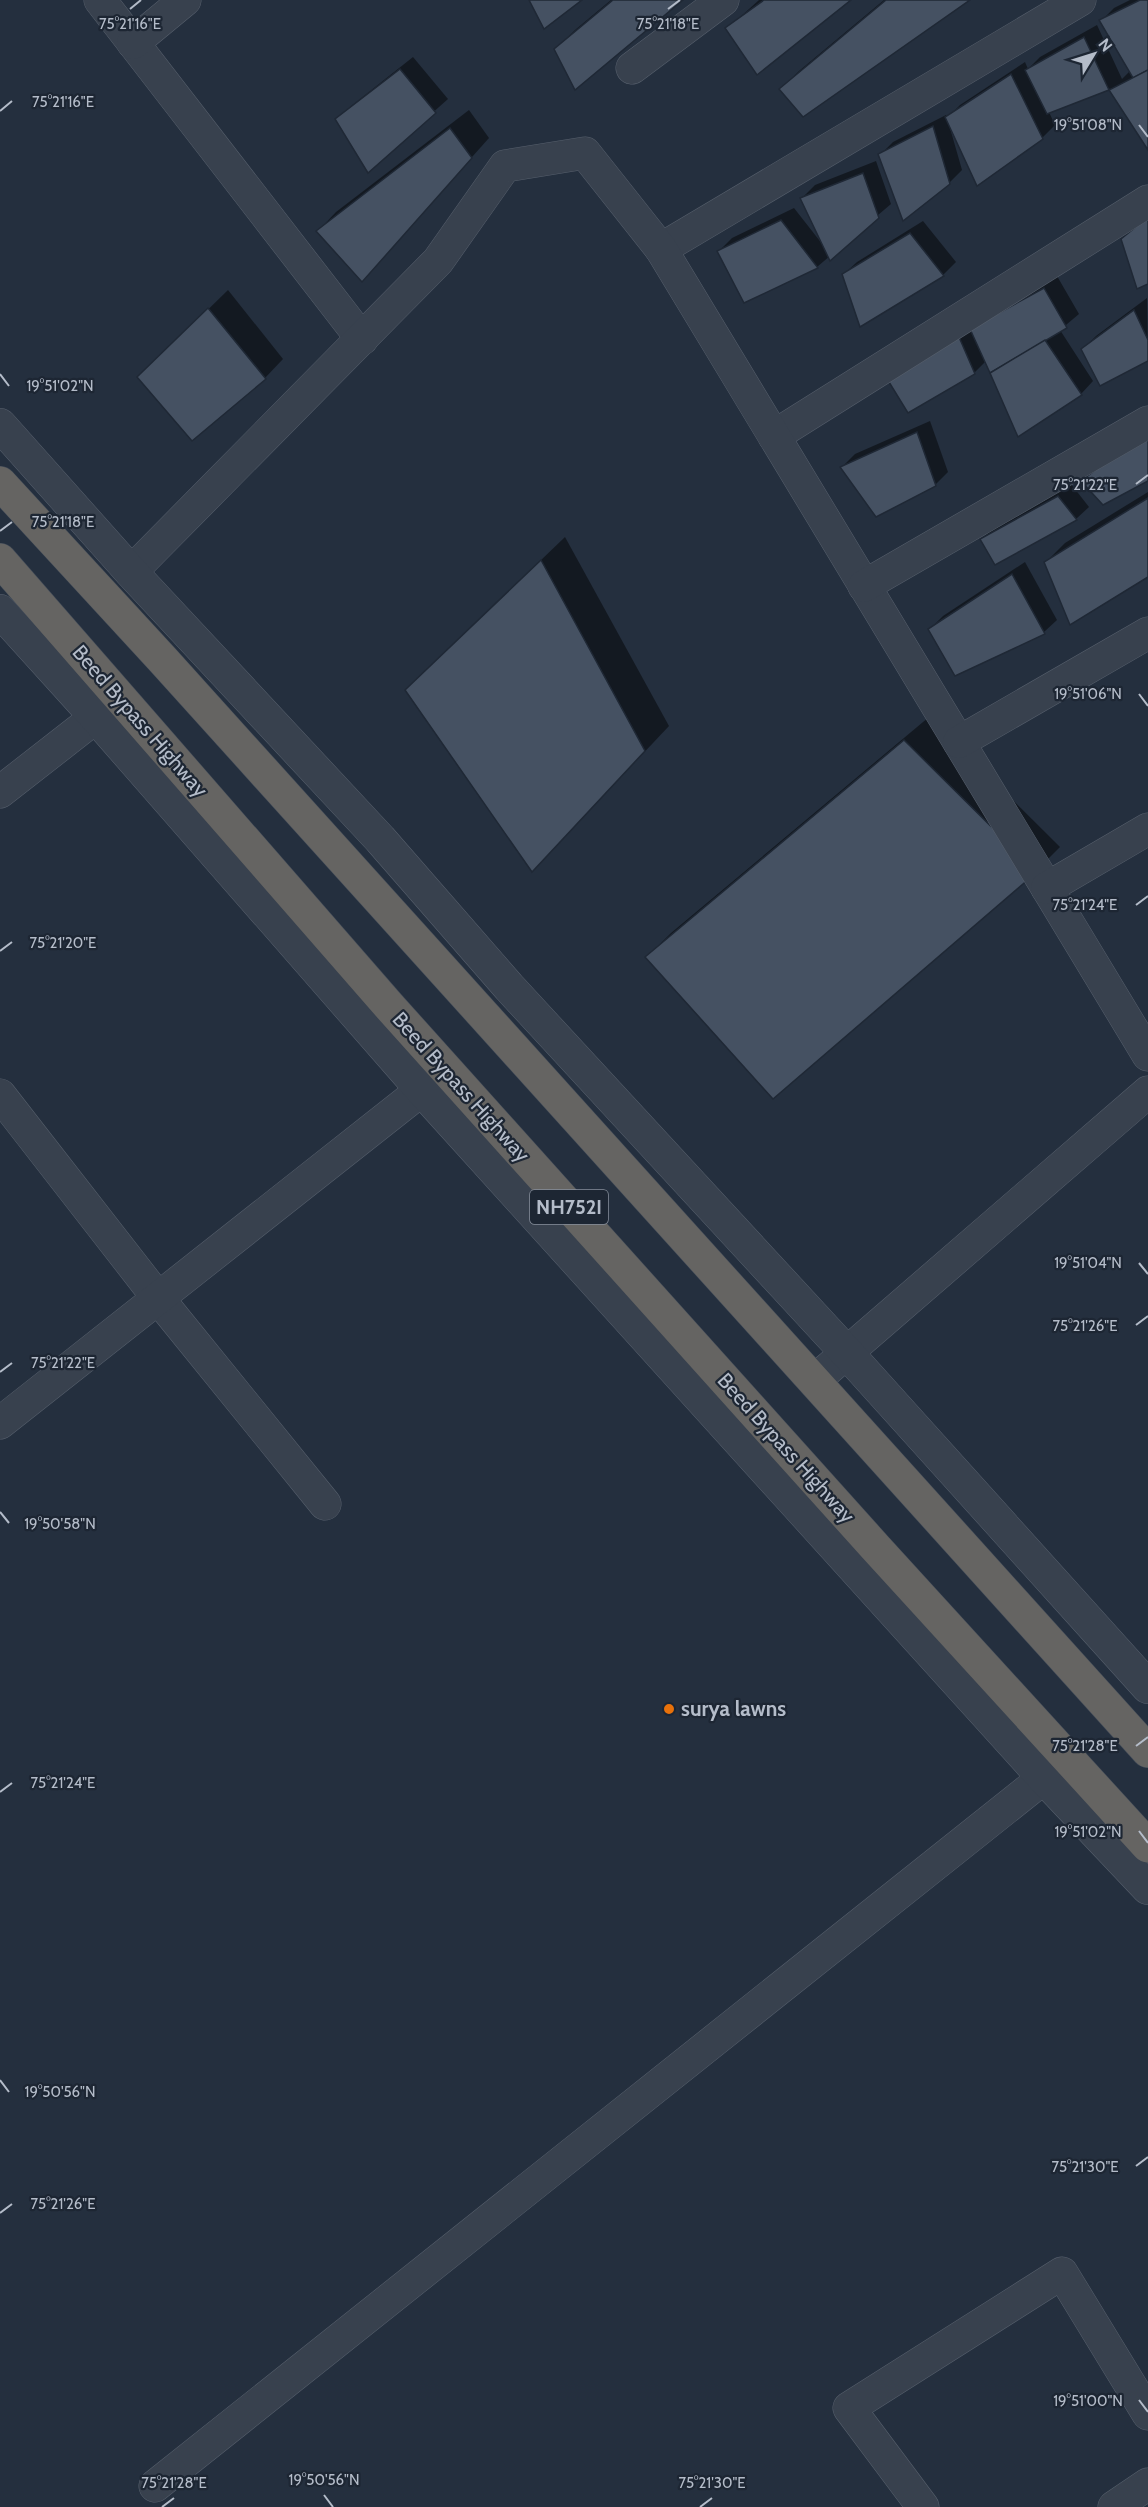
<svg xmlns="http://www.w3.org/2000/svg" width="1148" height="2507" font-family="Cabin,sans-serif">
  <rect width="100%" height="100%" fill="#242f3e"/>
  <g fill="#0007">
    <path d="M611,0H681L556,49L575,30Z"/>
    <path d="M759,0H848L727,29Z"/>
    <path d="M884,0H967L781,89L799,71Z"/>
    <path d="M1130,0H1148V147L1109,88L1049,112L1055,125L1042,138L950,128L962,170L949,183L880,155L893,142L946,115L947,118L960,105L1025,62L1028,69L1040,57L1097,25L1122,79L1130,71L1101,21L1114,8Z"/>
    <path d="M413,57L448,99L368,170L337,120L350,107Z"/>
    <path d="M469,110L489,138L362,280L318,231L336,212Z"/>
    <path d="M876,161L891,204L817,267L744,301L719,251L732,238L794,208L823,245L802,198L815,185Z"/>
    <path d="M923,221L956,262L943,275L844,274L857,262Z"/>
    <path d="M1057,276L1079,314L1060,330L1093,381L1081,394L986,361L974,373L909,411L883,369Z"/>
    <path d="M228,290L283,359L265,378L139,377Z"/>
    <path d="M1147,298L1148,359L1083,349L1096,336Z"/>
    <path d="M930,421L948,472L935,485L842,467L855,454Z"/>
    <path d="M1071,484L1089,507L1076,519L982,539L994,527Z"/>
    <path d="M1148,492V575L1046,562L1065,543Z"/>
    <path d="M565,537L669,726L556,846L431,666Z"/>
    <path d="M1025,562L1057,620L1044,632L930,629L943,616Z"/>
    <path d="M929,717L1060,847L1036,871L647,957L671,933Z"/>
  </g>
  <g fill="#455162" stroke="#1f2835" stroke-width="1.5">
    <path d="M529,0H582L544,29Z"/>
    <path d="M613,0H683L575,90L554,49Z"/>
    <path d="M764,0H851L757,75L725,28Z"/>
    <path d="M886,0H970L803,117L779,89Z"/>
    <path d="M1140,0H1148V70L1133,78L1099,20Z"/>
    <path d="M1084,37L1109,90L1047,114L1025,70Z"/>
    <path d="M400,69L436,113L368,173L335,119Z"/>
    <path d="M1148,70V150L1109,90Z"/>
    <path d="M1011,74L1043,139L977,186L945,117Z"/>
    <path d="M933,126L950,184L903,221L878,154Z"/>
    <path d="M450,128L472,158L362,282L316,231Z"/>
    <path d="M863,173L879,218L830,261L800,198Z"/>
    <path d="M1148,217V284L1137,289L1121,239Z"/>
    <path d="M781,220L818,268L744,303L717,251Z"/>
    <path d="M910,233L944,276L860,327L842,274Z"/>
    <path d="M1044,288L1067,328L990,373L970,329Z"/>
    <path d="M208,308L266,379L192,441L137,377Z"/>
    <path d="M1134,310L1148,340V361L1100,386L1081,349Z"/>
    <path d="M959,337L975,374L908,413L881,369Z"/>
    <path d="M1045,340L1082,395L1018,437L990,373Z"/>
    <path d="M1148,430V481L1103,505L1081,481Z"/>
    <path d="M917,432L936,486L876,517L840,467Z"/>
    <path d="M1058,496L1077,520L995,565L980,539Z"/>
    <path d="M1148,498V577L1070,625L1044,562Z"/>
    <path d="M541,560L645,751L532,872L405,690Z"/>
    <path d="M1012,574L1045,634L955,676L928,629Z"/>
    <path d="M904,740L1037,872L773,1099L645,957Z"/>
  </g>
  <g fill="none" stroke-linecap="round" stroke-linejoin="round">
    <defs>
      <g id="minor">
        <path d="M100,0L362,339"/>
        <path d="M133,43L185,0"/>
        <path d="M632,68L723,0"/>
        <path d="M661,249L1080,0"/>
        <path d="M774,436L1148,201"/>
        <path d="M131,572L438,261L505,166L585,153L661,249L1148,1055"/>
        <path d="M864,586L1148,422"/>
        <path d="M959,742L1148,633"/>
        <path d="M0,792L96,717"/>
        <path d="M1047,888L1148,829"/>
        <path d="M0,1095L158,1298L325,1504"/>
        <path d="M814,1381L1148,1092"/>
        <path d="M0,1423L442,1074"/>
        <path d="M155,2486L1065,1761"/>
        <path d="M923,2507L849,2408L1062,2273L1148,2414"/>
        <path d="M1114,2507L1148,2484"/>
      </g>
      <g id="tertiary">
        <path d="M0,425L131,572L380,839L509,987L847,1353L1148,1687"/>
        <path d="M0,611L96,717L422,1090L1044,1778L1148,1888"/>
      </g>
      <g id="trunk">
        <path d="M0,483L163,660L1148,1751"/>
        <path d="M0,560L389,1006L875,1547L1148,1846"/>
      </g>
    </defs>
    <use href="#minor" stroke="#565f6c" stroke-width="33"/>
    <use href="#tertiary" stroke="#565f6c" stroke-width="34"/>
    <use href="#trunk" stroke="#434c59" stroke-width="34"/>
    <use href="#minor" stroke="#38414e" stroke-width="32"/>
    <use href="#tertiary" stroke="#38414e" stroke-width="33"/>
    <use href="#trunk" stroke="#656462" stroke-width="33"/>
  </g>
  <path fill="none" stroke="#b4bcc9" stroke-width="2" d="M130,9L141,0M668,9L680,0M0,111L12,101M1139,125L1148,137M0,374L9,386M1136,484L1148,475M0,531L12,522M1139,694L1148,706M1136,905L1148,896M0,951L12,942M1139,1263L1148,1274M1136,1325L1148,1316M0,1372L12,1363M0,1512L9,1523M1136,1746L1148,1737M0,1792L12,1783M1139,1831L1148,1843M0,2080L9,2092M1136,2166L1148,2157M0,2213L12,2204M1139,2400L1148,2412M324,2495L333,2507M162,2507L174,2498M700,2507L712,2498"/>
  <circle fill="#e8710a" stroke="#1d2633" stroke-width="2" cx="669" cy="1709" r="6"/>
  <g text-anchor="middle" stroke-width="4.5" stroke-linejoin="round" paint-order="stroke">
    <rect fill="#1d2633" stroke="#878f9c" stroke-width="1.5" x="530" y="1190" width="78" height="34" rx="4.5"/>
    <g font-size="20" font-weight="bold" fill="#b4bcc9">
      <text x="569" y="1214">NH752I</text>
    </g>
    <g font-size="21" fill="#b4bcc9" stroke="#1d2633">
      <text transform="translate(140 721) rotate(49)" y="7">Beed Bypass Highway</text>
      <text transform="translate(461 1087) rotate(48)" y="7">Beed Bypass Highway</text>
      <text transform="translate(786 1448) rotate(48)" y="7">Beed Bypass Highway</text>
    </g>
    <g font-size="21" font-weight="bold" fill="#b4bcc9" stroke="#1d2633" text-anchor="start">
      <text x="681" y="1716">surya lawns</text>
    </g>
  </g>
  <g font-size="15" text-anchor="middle" fill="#b4bcc9" stroke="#1d2633" stroke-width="4.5" stroke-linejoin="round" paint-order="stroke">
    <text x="130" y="29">75°21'16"E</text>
    <text x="668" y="29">75°21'18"E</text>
    <text x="63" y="107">75°21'16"E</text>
    <text x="1088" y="130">19°51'08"N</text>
    <text x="60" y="391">19°51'02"N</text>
    <text x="1085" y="490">75°21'22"E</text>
    <text x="63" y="527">75°21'18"E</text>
    <text x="1088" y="699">19°51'06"N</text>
    <text x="1085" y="910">75°21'24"E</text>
    <text x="63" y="948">75°21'20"E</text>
    <text x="1088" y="1268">19°51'04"N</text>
    <text x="1085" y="1331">75°21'26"E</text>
    <text x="63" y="1368">75°21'22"E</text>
    <text x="60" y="1529">19°50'58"N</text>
    <text x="1085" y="1751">75°21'28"E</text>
    <text x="63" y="1788">75°21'24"E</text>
    <text x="1088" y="1837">19°51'02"N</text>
    <text x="60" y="2097">19°50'56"N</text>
    <text x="1085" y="2172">75°21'30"E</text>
    <text x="63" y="2209">75°21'26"E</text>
    <text x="1088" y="2406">19°51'00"N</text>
    <text x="324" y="2485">19°50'56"N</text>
    <text x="174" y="2488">75°21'28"E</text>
    <text x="712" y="2488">75°21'30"E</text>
  </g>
  <g transform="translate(1094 54) rotate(52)" stroke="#1d2633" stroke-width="4.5" paint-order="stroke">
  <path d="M0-4.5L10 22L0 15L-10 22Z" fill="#b4bcc9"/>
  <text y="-9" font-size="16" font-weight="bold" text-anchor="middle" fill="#b4bcc9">N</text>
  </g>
</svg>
